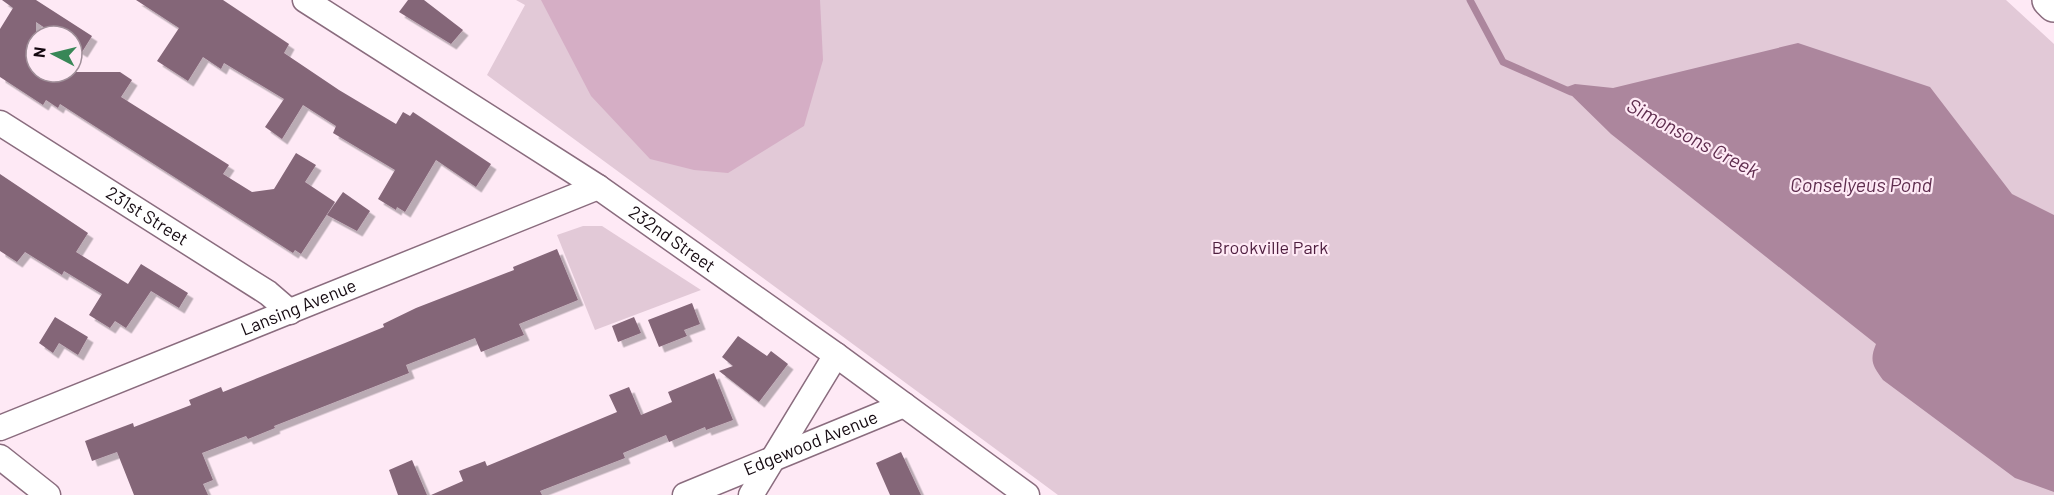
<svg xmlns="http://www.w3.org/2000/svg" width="2054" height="495" font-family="Barlow,sans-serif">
  <defs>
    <filter id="shadow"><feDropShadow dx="5.5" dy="5.5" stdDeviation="0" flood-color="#0004"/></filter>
  </defs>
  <rect width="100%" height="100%" fill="#fee9f5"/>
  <g fill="#e2c9d7">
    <path d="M516,0H2006L2054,44V495H1058L487,75L525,5Z"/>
    <path d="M583,226H602L701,290L595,330L557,235Z"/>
  </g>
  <path fill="#d5aec5" d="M541,0H820L823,60L804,126L728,173L694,170L650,159L591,96Z"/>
  <path fill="#ac869d" d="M1798,43L1930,87L2012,194L2054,215V492L2015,478L1883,380C1873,366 1869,361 1876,344L1611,134L1564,88L1575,84L1613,88Z"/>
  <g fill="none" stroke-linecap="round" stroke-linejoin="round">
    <path stroke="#ac869d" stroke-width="7" d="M1470,0L1503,62L1571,92"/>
  </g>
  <g fill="#846678" filter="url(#shadow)">
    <path d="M2,0H36L92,36L82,52L72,46V36H57L36,22V72H120L132,80L121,97L229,165L223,174L252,192L274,189L296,153L316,165L305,182L335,202L301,254L295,250L293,253L60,104L58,108L46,100L43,105L0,77V29L13,8Z"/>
    <path d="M136,0H223L289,44L284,53L339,90L396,124L403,112L410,116L413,112L491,164L476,187L436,160L405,212L397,207L396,210L378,199L395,170L333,133L336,126L303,105L282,139L265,127L284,99L224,63L221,69L203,57L188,81L157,61L179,28Z"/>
    <path d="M408,0H424L463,30L451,44L399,12Z"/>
    <path d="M0,174L88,233L76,252L128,284L141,264L188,293L179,308L151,291L126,328L115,321L110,328L89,315L102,294L64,271L62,275L25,252L17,262L0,251Z"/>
    <path d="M343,192L370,211L357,231L327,215Z"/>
    <path d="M557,249L578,300L519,324L524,335L481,352L475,338L406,365L409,373L274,426L275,428L248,439L246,436L202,453L213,480L203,484L208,495H134L117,452L92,461L85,441L133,423L134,427L191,405L189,400L221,387L223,392L345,343L384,327L383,324L416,308L514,270L513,267Z"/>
    <path d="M692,303L700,324L684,330L687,336L659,347L648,320Z"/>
    <path d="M55,317L88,337L78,355L59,343L53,353L39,343Z"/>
    <path d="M634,317L641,333L618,342L612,326Z"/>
    <path d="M738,336L767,356L771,351L788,364L759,402L719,371L733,366L722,357Z"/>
    <path d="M714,373L733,420L706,430L705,427L669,442L666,435L623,453L625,458L540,491L542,495H431L463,481L459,471L485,461L487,466L617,412L609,395L629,387L641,415L672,402L668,392Z"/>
    <path d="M901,452L921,495H890L876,463Z"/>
    <path d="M412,460L427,495H398L389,470Z"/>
  </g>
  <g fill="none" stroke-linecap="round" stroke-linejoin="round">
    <defs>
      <g id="street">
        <path id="s1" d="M305,0L598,187L836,355L1027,495"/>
        <path id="s2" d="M0,123L268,293L290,312"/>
        <path id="s3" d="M0,428L598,187"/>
        <path d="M0,457L48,495"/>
        <path id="s4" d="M685,495L904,405"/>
        <path d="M751,495L836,355"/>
      </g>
      <path id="secondary" d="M2049,0L2054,5"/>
    </defs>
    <use href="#street" stroke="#8a6c7e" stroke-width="27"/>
    <use href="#secondary" stroke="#8a6c7e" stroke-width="36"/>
    <use href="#street" stroke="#fff" stroke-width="24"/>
    <use href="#secondary" stroke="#fff" stroke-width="33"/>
  </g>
  <g text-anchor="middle" stroke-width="4.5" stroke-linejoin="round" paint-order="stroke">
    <g font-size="18" fill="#140910" stroke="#fee9f5">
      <text dy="6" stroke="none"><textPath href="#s2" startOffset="174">231st Street</textPath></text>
      <text dy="6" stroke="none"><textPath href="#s1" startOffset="438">232nd Street</textPath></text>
      <text dy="6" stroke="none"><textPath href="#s3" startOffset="322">Lansing Avenue</textPath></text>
      <text dy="6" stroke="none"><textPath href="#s4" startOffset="136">Edgewood Avenue</textPath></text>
    </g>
    <g font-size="18" fill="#4e1e3f" stroke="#fee9f5">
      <text x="1270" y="254">Brookville Park</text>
    </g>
    <g font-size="20" font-style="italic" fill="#5f2d4e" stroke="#fee9f5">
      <text transform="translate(1693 138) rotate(28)" y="7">Simonsons Creek</text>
      <text x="1861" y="192">Conselyeus Pond</text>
    </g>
  </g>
  <g transform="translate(54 54) rotate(277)"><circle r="28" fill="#fee9f5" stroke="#a08f99" stroke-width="1.5"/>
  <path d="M0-4.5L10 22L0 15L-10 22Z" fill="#388757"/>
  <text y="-9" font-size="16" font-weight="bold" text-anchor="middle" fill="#140910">N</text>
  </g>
</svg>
